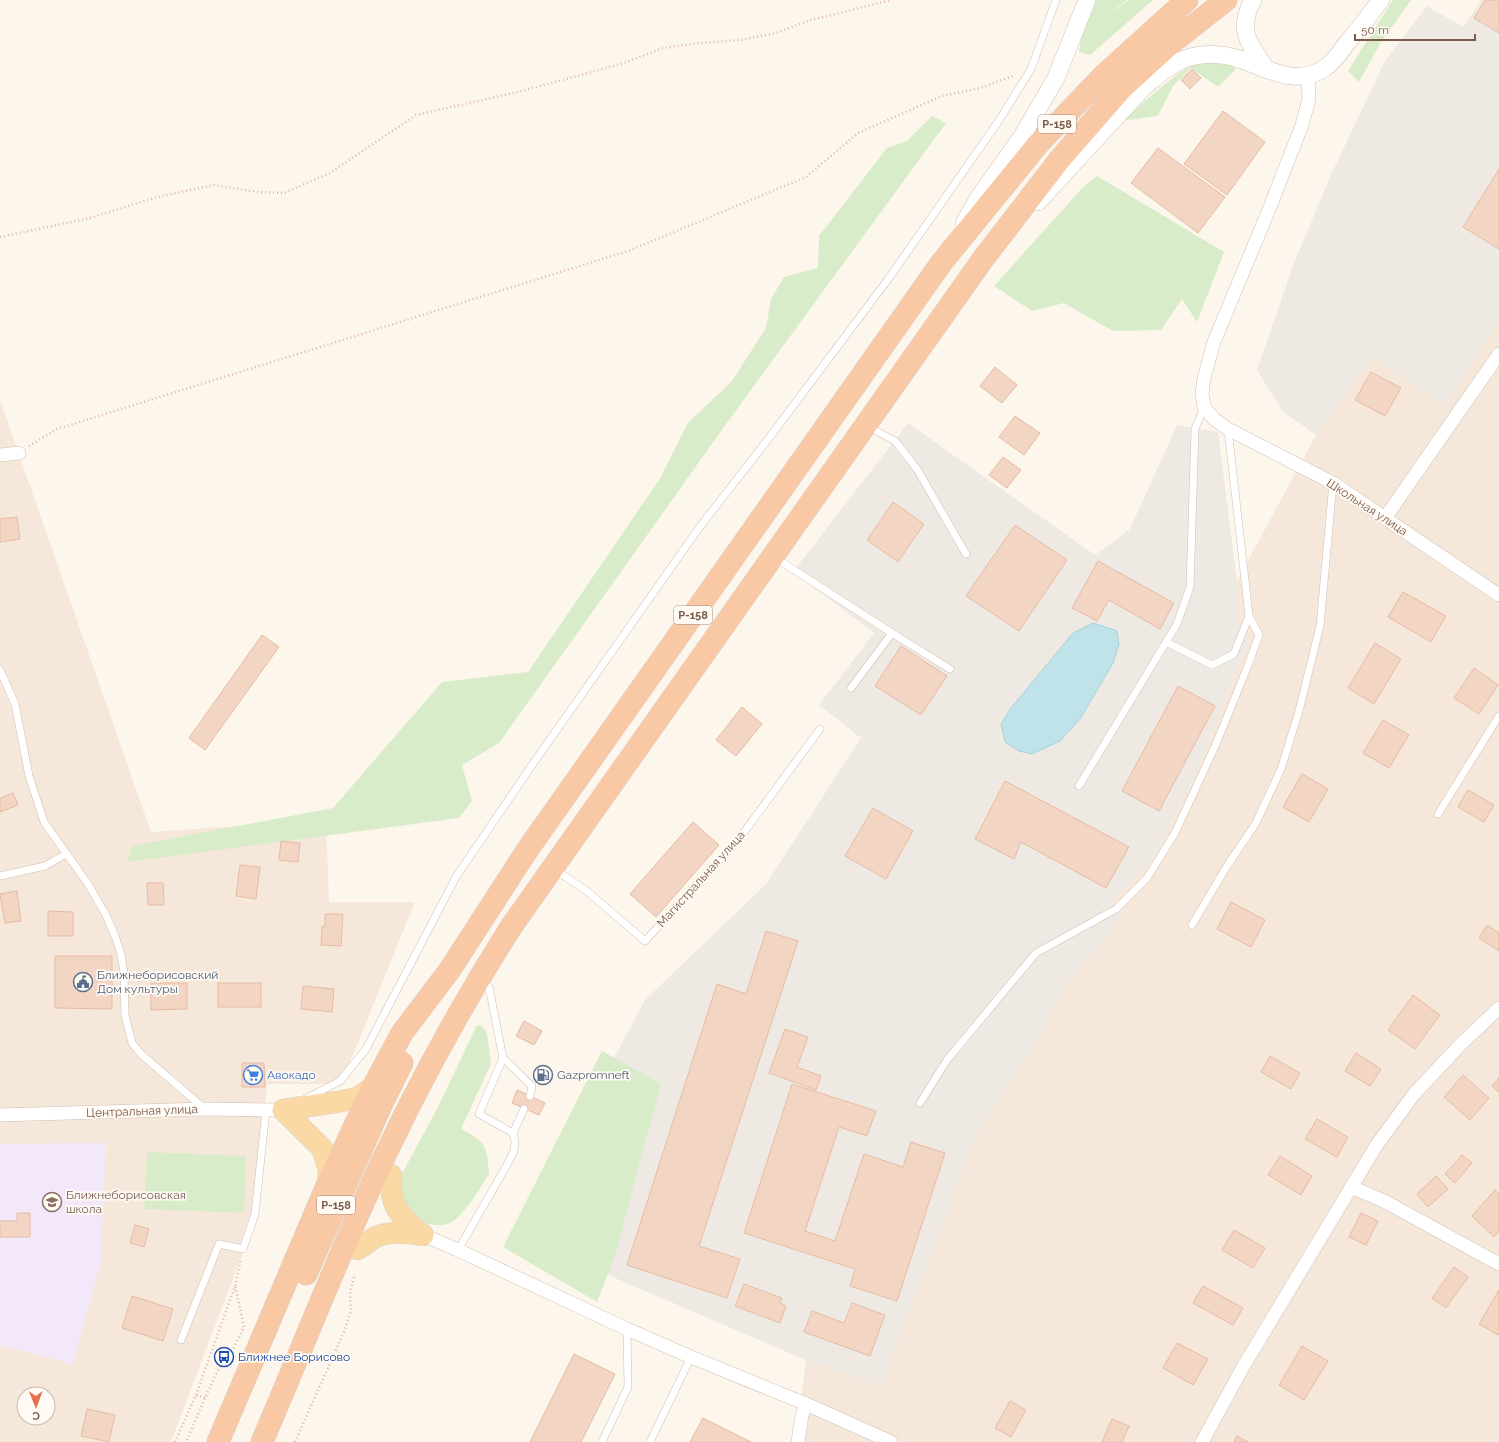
<svg xmlns="http://www.w3.org/2000/svg" width="1499" height="1442" font-family="Raleway,sans-serif">
  <rect width="100%" height="100%" fill="#fdf6ec"/>
  <g fill="#f5e8da" fill-rule="evenodd">
    <path d="M1499,319V1442H795L806,1360L881,1385L977,1133L1036,1044L1064,986L1107,937L1112,900L1142,872L1156,853L1194,779L1250,637L1239,629L1237,581L1316,435L1372,356L1445,406Z"/>
    <path d="M0,400L151,832L326,820L329,902H415L341,1084H267L258,1213L171,1442H0ZM24,1394H48V1418H24Z"/>
  </g>
  <g fill="#efe9e4">
    <path d="M1481,0H1499V319L1445,406L1372,357L1316,435L1283,412L1257,370L1294,263L1330,177L1385,61L1427,6L1463,27Z"/>
    <path d="M908,423L1095,555L1130,529L1177,425L1218,432L1237,581L1239,629L1250,637L1194,779L1156,853L1142,872L1112,900L1122,914L1107,937L1064,986L1036,1044L977,1133L881,1386L806,1360L615,1278L526,1222L645,1000L766,884L861,738L819,705L874,633L793,572Z"/>
  </g>
  <path fill="#f3e8fa" d="M106,1143L101,1260L73,1364L0,1345V1144Z"/>
  <g fill="#d8ecc9">
    <path d="M1094,0H1127L1103,18L1129,0H1153L1090,55L1079,52L1082,32L1096,23L1084,30Z"/>
    <path d="M1393,0H1411L1381,42L1359,82L1348,71Z"/>
    <path d="M1214,61L1229,64L1236,69L1218,87L1191,68L1173,86L1158,116L1121,121L1180,72L1193,65Z"/>
    <path d="M932,116L946,123L729,420L499,743L462,765L472,801L459,818L127,862L132,846L333,808L442,682L528,672L661,477L688,423L732,381L766,328L771,299L784,277L818,268L819,236L887,148L907,141Z"/>
    <path d="M1097,176L1224,252L1197,322L1182,299L1161,330L1113,331L1064,303L1032,311L994,286L1083,187Z"/>
    <path d="M477,1025L482,1026L487,1033L491,1064L461,1129C487,1142 487,1147 489,1174C481,1187 463,1217 450,1223C439,1228 423,1223 413,1220L397,1183L438,1107Z"/>
    <path d="M602,1051L661,1084L615,1255L597,1302L503,1247Z"/>
    <path d="M147,1152L246,1156L244,1213L144,1209Z"/>
  </g>
  <path fill="#bfe3e8" stroke="#a5d3da" d="M1093,623L1117,631L1119,644L1113,663L1080,719L1060,741L1032,754L1019,751L1005,742L1001,724L1011,708L1073,633Z"/>
  <g fill="#f3d5c3" stroke="#e6bba3">
    <path d="M1485,0H1499V33L1474,18Z"/>
    <path d="M1192,69L1201,78L1190,89L1181,80Z"/>
    <path d="M1223,111L1265,142L1227,195L1184,164Z"/>
    <path d="M1158,148L1225,197L1198,233L1131,183Z"/>
    <path d="M1499,169V249L1463,227Z"/>
    <path d="M995,367L1017,385L1002,403L980,386Z"/>
    <path d="M1371,372L1401,388L1385,416L1355,400Z"/>
    <path d="M1015,416L1040,433L1024,455L999,437Z"/>
    <path d="M1003,457L1021,470L1007,488L989,475Z"/>
    <path d="M893,502L924,524L898,562L867,540Z"/>
    <path d="M17,517L20,539L0,542V519Z"/>
    <path d="M1015,525L1067,560L1019,631L966,596Z"/>
    <path d="M1098,561L1174,603L1160,629L1109,600L1097,621L1072,608Z"/>
    <path d="M1403,592L1446,616L1431,642L1388,617Z"/>
    <path d="M262,635L279,647L205,750L189,738Z"/>
    <path d="M1375,643L1401,659L1374,704L1348,688Z"/>
    <path d="M901,646L947,676L921,715L875,686Z"/>
    <path d="M1474,668L1498,685L1479,714L1454,698Z"/>
    <path d="M1178,686L1215,706L1159,811L1122,791Z"/>
    <path d="M742,707L762,724L736,756L716,740Z"/>
    <path d="M1383,720L1409,735L1389,768L1363,753Z"/>
    <path d="M1302,774L1328,789L1309,822L1283,807Z"/>
    <path d="M1005,781L1129,847L1106,888L1021,842L1014,859L975,839Z"/>
    <path d="M1468,790L1494,805L1484,822L1458,807Z"/>
    <path d="M13,793L18,805L0,812V798Z"/>
    <path d="M873,808L913,831L886,879L845,856Z"/>
    <path d="M693,822L719,845L656,917L630,894Z"/>
    <path d="M281,841L300,843L298,862L279,860Z"/>
    <path d="M240,865L260,867L256,899L236,896Z"/>
    <path d="M147,883H163L164,905H148Z"/>
    <path d="M17,891L21,921L5,923L0,894Z"/>
    <path d="M1231,902L1265,920L1251,947L1217,929Z"/>
    <path d="M48,911L73,912V936H48Z"/>
    <path d="M325,914H343L341,946L321,945L322,926L325,927Z"/>
    <path d="M1487,925L1499,933V951L1479,938Z"/>
    <path d="M766,931L798,941L699,1246L740,1259L727,1298L627,1265L717,984L746,994Z"/>
    <path d="M55,956H112V1009L55,1008Z"/>
    <path d="M151,983H187V1009L151,1010Z"/>
    <rect x="218" y="983" width="43" height="24"/>
    <path d="M303,986L334,989L332,1012L301,1009Z"/>
    <path d="M1413,995L1440,1015L1415,1049L1388,1030Z"/>
    <path d="M524,1021L542,1031L534,1045L516,1036Z"/>
    <path d="M785,1029L808,1037L797,1067L821,1076L816,1090L769,1073Z"/>
    <path d="M1356,1053L1381,1069L1370,1086L1345,1071Z"/>
    <path d="M1270,1056L1300,1073L1291,1089L1261,1072Z"/>
    <path d="M242,1063H264L265,1087H242Z"/>
    <path d="M540,1069L550,1074L546,1083L536,1078Z"/>
    <path d="M1463,1075L1489,1098L1470,1120L1444,1097Z"/>
    <path d="M1499,1078V1092L1492,1086Z"/>
    <path d="M792,1084L876,1111L867,1136L839,1127L805,1231L835,1241L864,1154L903,1167L911,1142L945,1153L897,1301L850,1286L855,1269L744,1233Z"/>
    <path d="M517,1090L545,1103L539,1115L512,1103Z"/>
    <path d="M1317,1119L1348,1137L1337,1157L1305,1139Z"/>
    <path d="M1462,1155L1472,1163L1455,1183L1445,1174Z"/>
    <path d="M1280,1156L1312,1176L1301,1195L1268,1175Z"/>
    <path d="M1436,1176L1448,1189L1428,1207L1417,1194Z"/>
    <path d="M1495,1190L1499,1194V1231L1494,1237L1472,1216Z"/>
    <path d="M17,1213H30V1237H0V1221H17Z"/>
    <path d="M1361,1213L1378,1221L1366,1245L1349,1237Z"/>
    <path d="M135,1225L149,1229L144,1247L130,1243Z"/>
    <path d="M1234,1230L1265,1248L1253,1268L1222,1250Z"/>
    <path d="M1454,1267L1468,1277L1446,1308L1432,1298Z"/>
    <path d="M744,1284L782,1298L780,1303L786,1306L780,1323L735,1306Z"/>
    <path d="M1203,1286L1243,1308L1233,1325L1193,1303Z"/>
    <path d="M1499,1290V1334L1498,1335L1479,1324Z"/>
    <path d="M132,1296L173,1309L163,1341L122,1328Z"/>
    <path d="M852,1303L885,1315L870,1356L804,1332L812,1311L844,1323Z"/>
    <path d="M1177,1343L1208,1359L1193,1385L1163,1368Z"/>
    <path d="M1302,1346L1328,1361L1304,1400L1279,1385Z"/>
    <path d="M574,1354L615,1374L581,1442H530Z"/>
    <path d="M1010,1401L1026,1410L1011,1437L995,1428Z"/>
    <path d="M87,1409L115,1415L109,1442L81,1436Z"/>
    <path d="M703,1418L751,1442H690Z"/>
    <path d="M1112,1419L1129,1426L1122,1442H1102Z"/>
    <path d="M1237,1436L1248,1442H1234Z"/>
  </g>
  <g fill="none" stroke-linecap="round" stroke-linejoin="round">
    <defs>
      <g id="service">
        <path d="M867,426L895,441L917,469L966,554"/>
        <path d="M774,557L892,633L950,669"/>
        <path d="M1166,642L1212,665L1234,654L1249,616"/>
        <path d="M0,670L15,704L29,776L44,822L88,884L106,915L115,936L121,954L124,973L125,1015L132,1043L142,1055L205,1109"/>
        <path d="M851,688L892,633"/>
        <path d="M1079,786L1177,624L1190,587L1195,429L1204,407"/>
        <path d="M1438,814L1499,716"/>
        <path d="M560,873L588,892L645,941L739,839L820,729"/>
        <path d="M0,876L45,866L66,854"/>
        <path d="M1192,925L1227,866L1256,823L1281,769L1299,711L1320,626L1333,483"/>
        <path d="M489,987L503,1058L532,1086L530,1096"/>
        <path d="M503,1058L479,1114L513,1133"/>
        <path d="M305,1099L340,1081L366,1049L456,877L530,768L699,528L769,438L889,278L1000,119L1031,69L1056,0"/>
        <path d="M920,1103L947,1060L1036,953L1116,909L1147,878L1175,833L1216,744L1247,668L1259,635L1249,616L1228,429"/>
        <path d="M458,1250L507,1165L514,1151L515,1141L513,1133L524,1109"/>
        <path d="M181,1340L219,1244L243,1249L255,1214L266,1110"/>
        <path d="M602,1442L628,1387L627,1329"/>
        <path d="M650,1442L691,1357"/>
      </g>
      <g id="minor">
        <path d="M1308,75L1309,99L1302,125L1270,207L1214,342L1204,378L1202,393L1204,407L1214,419L1228,429L1333,483L1499,595"/>
        <path d="M0,455L19,453"/>
        <path d="M1385,518L1499,354"/>
        <path d="M0,1115L205,1109L283,1110"/>
        <path d="M1351,1187L1384,1201L1499,1264"/>
        <path d="M423,1235L458,1250L627,1329L691,1357L806,1404L891,1442"/>
        <path d="M798,1442L802,1415L806,1404"/>
        <path d="M1202,1442L1243,1367L1376,1146L1414,1094L1461,1044L1499,1008"/>
      </g>
      <g id="tertiary">
        <path d="M1253,0C1236,31 1250,45 1267,70"/>
        <path d="M1038,202L1143,88C1155,78 1167,66 1182,60C1198,53 1219,53 1236,58C1266,67 1294,88 1325,68C1334,62 1341,51 1347,43C1359,29 1370,14 1381,0"/>
        <path d="M964,223L979,197L1021,138L1056,78L1087,0"/>
      </g>
      <g id="primary">
        <path d="M283,1110L337,1102L357,1098L373,1087"/>
        <path d="M283,1110L322,1148L329,1170L328,1183"/>
        <path d="M391,1175C389,1206 400,1217 423,1235"/>
        <path d="M358,1249C364,1246 369,1241 374,1238C389,1230 408,1233 423,1235"/>
      </g>
      <g id="trunk">
        <path d="M306,1274L383,1101L402,1063"/>
        <path d="M218,1442L328,1183L373,1087L402,1033L449,971L528,849L942,262L1039,143L1104,75L1187,0"/>
        <path d="M262,1442C295,1365 326,1287 360,1210C403,1112 454,1017 511,927L983,259L1060,159L1121,89L1169,45L1226,0"/>
      </g>
    </defs>
    <use href="#service" stroke="#d1beb0" stroke-width="8"/>
    <use href="#minor" stroke="#d1beb0" stroke-width="14"/>
    <use href="#tertiary" stroke="#d1beb0" stroke-width="18"/>
    <use href="#primary" stroke="#dad1cd" stroke-width="22"/>
    <use href="#trunk" stroke="#dad1cd" stroke-width="23"/>
    <g stroke="#d9b8a5" stroke-width="2.5" stroke-dasharray="1 3" stroke-linecap="butt">
      <path d="M0,237L90,218L157,197L214,185L257,192L284,193L330,173L416,115L522,91L621,64L663,48L700,43L740,40L776,33L811,20L891,0"/>
      <path d="M29,446L57,429L631,250L806,177L858,133L942,96L980,88L1013,76"/>
      <path d="M196,1395L235,1286L241,1259"/>
      <path d="M187,1440L205,1398L224,1357L232,1351L244,1327L235,1286"/>
      <path d="M175,1442L196,1395L205,1398"/>
      <path d="M295,1442L344,1332L351,1311L350,1292L355,1274"/>
    </g>
    <use href="#service" stroke="#fff" stroke-width="7"/>
    <use href="#minor" stroke="#fff" stroke-width="13"/>
    <use href="#tertiary" stroke="#fff" stroke-width="17"/>
    <use href="#primary" stroke="#fbd9a5" stroke-width="21"/>
    <use href="#trunk" stroke="#f9c8a4" stroke-width="22"/>
  </g>
  <defs>
    <symbol id="civic-ring" viewBox="-11 -11 22 22"><circle r="9.5" fill="#fffaf3" stroke="#5c6f8a" stroke-width="1.5"/><path d="M-.6-6.5H3V-4.5H.6V-3L4-1V1h2V6H-6V1h2V-1L-.6-3ZM-1.2 2.5V6h2.4V2.5Z" fill="#5c6f8a"/></symbol>
    <symbol id="supermarket-ring" viewBox="-11 -11 22 22"><circle r="9.5" fill="#fffaf3" stroke="#3f7fe0" stroke-width="1.5"/><path d="M-6-5.5h2.5l.6 2H6L4.5 2H-2.5L-4.4-4H-6ZM-1.5 3.2a1.3 1.3 0 1 0 .1 0ZM3 3.2a1.3 1.3 0 1 0 .1 0Z" fill="#3f7fe0"/></symbol>
    <symbol id="fuel-ring" viewBox="-11 -11 22 22"><circle r="9.5" fill="#fffaf3" stroke="#5c6f8a" stroke-width="1.5"/><path d="M-5.5-6h7V0h2V4h1.3V-2.5L3-4.5l.8-.8L6-3V5H2.5V1h-1V6h-7ZM-4.2-4.7v3.2H.2V-4.7Z" fill="#5c6f8a"/></symbol>
    <symbol id="school-ring" viewBox="-11 -11 22 22"><circle r="9.5" fill="#fffaf3" stroke="#8d6e63" stroke-width="1.5"/><path d="M0-5L7-2L0 1L-7-2ZM-4 1L0 2.5L4 1V4Q0 6-4 4Z" fill="#8d6e63"/></symbol>
    <symbol id="bus-ring" viewBox="-11 -11 22 22"><circle r="9.5" fill="#fffaf3" stroke="#1a4fb4" stroke-width="1.5"/><path d="M-5-6H5V4H4V6H2V4H-2V6H-4V4H-5ZM-3.5-4V0h7V-4ZM-3.5 1.2v1.5H-2V1.2ZM2 1.2v1.5H3.5V1.2Z" fill="#1a4fb4"/></symbol>
  </defs>
  <g fill-rule="evenodd">
    <use href="#civic-ring" x="72" y="971" width="22" height="22"/>
    <use href="#supermarket-ring" x="242" y="1064" width="22" height="22"/>
    <use href="#fuel-ring" x="532" y="1064" width="22" height="22"/>
    <use href="#school-ring" x="41" y="1191" width="22" height="22"/>
    <use href="#bus-ring" x="213" y="1346" width="22" height="22"/>
  </g>
  <g text-anchor="middle" stroke-width="3.5" stroke-linejoin="round" paint-order="stroke">
    <g fill="#fffaf3" stroke="#a28b7f" stroke-width="1">
      <rect x="1038" y="115" width="38" height="18" rx="3"/>
      <rect x="674" y="606" width="38" height="18" rx="3"/>
      <rect x="317" y="1196" width="38" height="18" rx="3"/>
    </g>
    <g font-size="11" font-weight="bold" fill="#7a5c4d">
      <text x="1057" y="128">Р-158</text>
      <text x="693" y="619">Р-158</text>
      <text x="336" y="1209">Р-158</text>
    </g>
    <g font-size="12" fill="#7a5c4d" stroke="#fffaf3">
      <text transform="translate(1367 507) rotate(33)" y="4">Школьная улица</text>
      <text transform="translate(701 879) rotate(-48)" y="4">Магистральная улица</text>
      <text transform="translate(142 1111) rotate(-2)" y="4">Центральная улица</text>
    </g>
    <g font-size="12" fill="#4e5e75" stroke="#fffaf3" text-anchor="start">
      <text x="97" y="979">Ближнеборисовский<tspan x="97" dy="14">Дом культуры</tspan></text>
      <text x="557" y="1079">Gazpromneft</text>
    </g>
    <g font-size="12" fill="#366cbe" stroke="#fffaf3" text-anchor="start">
      <text x="267" y="1079">Авокадо</text>
    </g>
    <g font-size="12" fill="#785e54" stroke="#fffaf3" text-anchor="start">
      <text x="66" y="1199">Ближнеборисовская<tspan x="66" dy="14">школа</tspan></text>
    </g>
    <g font-size="12" fill="#164399" stroke="#fffaf3" text-anchor="start">
      <text x="238" y="1361">Ближнее Борисово</text>
    </g>
  </g>
  <g transform="translate(36 1406) rotate(179)"><circle r="19" fill="#fffaf3" stroke="#cabbb1"/>
  <path d="M0-3L7 15L0 10L-7 15Z" fill="#e76f51"/>
  <text y="-6" font-size="11" font-weight="bold" text-anchor="middle" fill="#7a5c4d">С</text>
  </g>
  <path d="M1355 34v6h120v-6" fill="none" stroke="#7a5c4d" stroke-width="2"/>
  <text x="1361" y="34" font-size="12" fill="#7a5c4d" stroke="#fffaf3" stroke-width="3" paint-order="stroke">50 m</text>
</svg>
